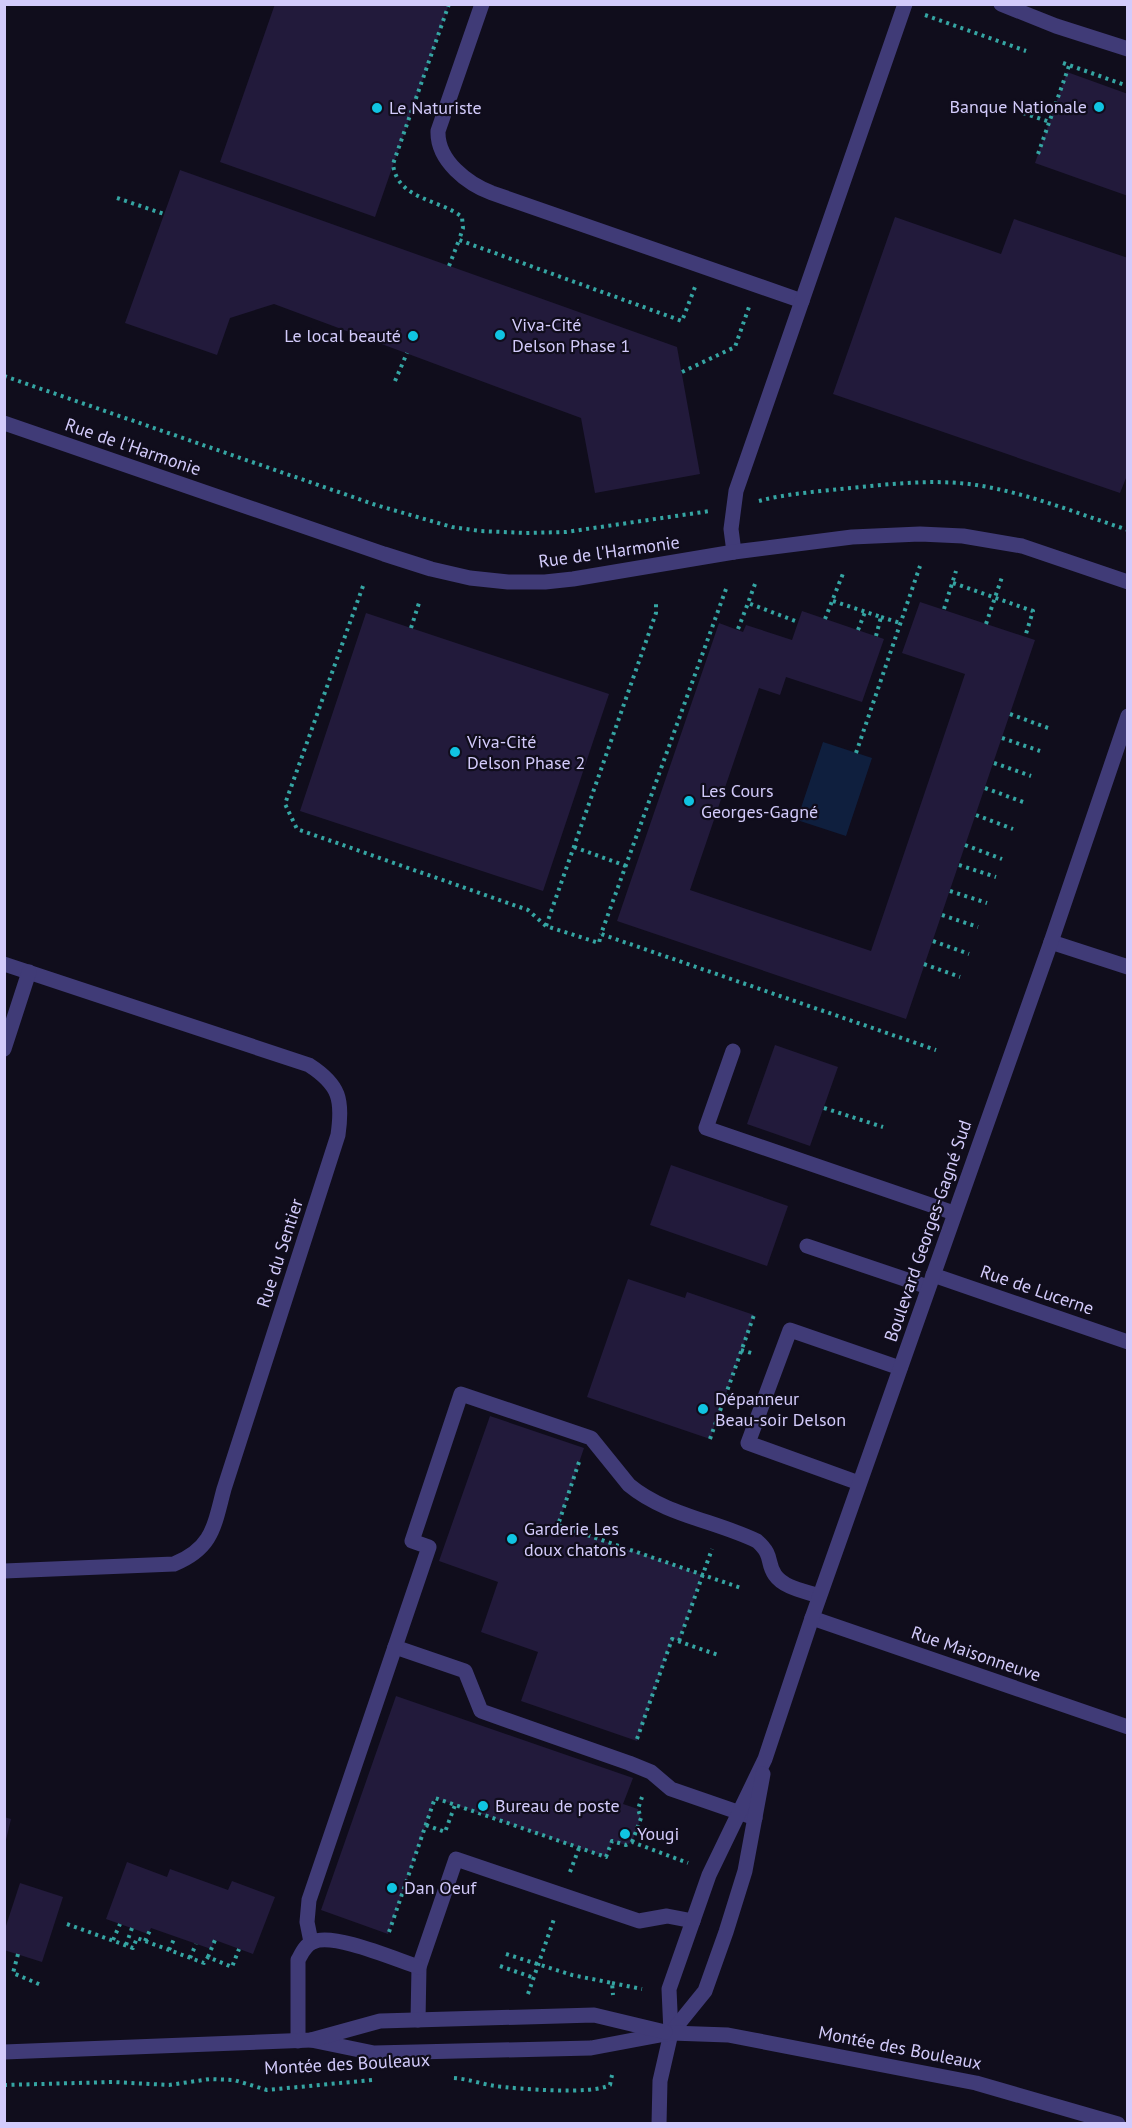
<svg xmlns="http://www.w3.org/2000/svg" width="1132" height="2128" font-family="'PT Sans',sans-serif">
  <rect width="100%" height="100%" fill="#100d1c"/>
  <path fill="#0f1f3e" d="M823,742L872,758L846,836L797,820Z"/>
  <g fill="#221a3b">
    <path d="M275,4H449L375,217L220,162Z"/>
    <path d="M1067,72L1128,94V196L1035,163Z"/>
    <path d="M180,170L677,347L700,474L595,493L581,418L274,304L230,318L217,355L125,323Z"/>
    <path d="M895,217L1001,254L1014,219L1128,258V473L1120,493L833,394Z"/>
    <path d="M920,602L1035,640L906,1019L617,921L719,623L743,632L746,625L792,640L802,611L884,639L862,702L786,677L780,695L759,688L690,890L871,951L965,674L902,653Z"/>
    <path d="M366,613L609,694L543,891L300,811Z"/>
    <path d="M775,1045L838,1067L810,1146L747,1124Z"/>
    <path d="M671,1165L788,1206L767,1266L650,1225Z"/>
    <path d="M628,1279L685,1298L687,1292L754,1315L710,1439L587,1397Z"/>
    <path d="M490,1416L584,1448L558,1525L702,1575L679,1641L672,1639L637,1741L521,1701L538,1652L481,1632L498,1582L439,1561Z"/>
    <path d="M396,1696L633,1778L623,1804L638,1809L641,1818L632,1842L626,1845L612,1841L606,1857L435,1798L388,1934L321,1910Z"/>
    <path d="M4,1817L11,1819L5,1844H4Z"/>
    <path d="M127,1862L167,1877L170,1869L228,1890L232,1881L275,1897L253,1954L215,1940L211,1949L151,1928L148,1934L106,1919Z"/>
    <path d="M20,1883L63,1897L42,1962L4,1950V1932Z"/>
  </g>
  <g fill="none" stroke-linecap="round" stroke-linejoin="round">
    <g stroke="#35a5a3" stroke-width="4" stroke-dasharray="3 4.5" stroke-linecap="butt">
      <path d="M449,4L393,164C397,200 440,199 462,217L463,228L459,240L682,321L695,287"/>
      <path d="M925,15L1026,51"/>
      <path d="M1063,63L1128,86"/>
      <path d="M1023,113L1050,122"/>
      <path d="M1038,154L1069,66"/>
      <path d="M117,198L164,214"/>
      <path d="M449,266L459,240"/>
      <path d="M682,372L735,347L749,307"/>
      <path d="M4,376L376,505L452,527L480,531L526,533L566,532L710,511"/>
      <path d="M395,381L407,353"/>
      <path d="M759,501C784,494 814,492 840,489C883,485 926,479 969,484C1023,491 1076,513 1128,530"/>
      <path d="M953,583L1033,611L1025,637"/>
      <path d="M755,584L748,603L798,622"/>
      <path d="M363,586L285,804L297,829L528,910L546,926L599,943L601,934"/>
      <path d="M726,589L601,934L936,1050"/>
      <path d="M833,601L881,617L876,636"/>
      <path d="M944,609L956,571"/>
      <path d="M881,617L900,623"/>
      <path d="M825,619L844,571"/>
      <path d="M986,624L1002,577"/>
      <path d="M411,628L419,603"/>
      <path d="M738,629L748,603"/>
      <path d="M858,630L865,612"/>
      <path d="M1010,714L1048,728"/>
      <path d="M1002,738L1040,751"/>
      <path d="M856,753L920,566"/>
      <path d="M994,763L1031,776"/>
      <path d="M985,788L1023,802"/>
      <path d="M976,815L1013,829"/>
      <path d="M965,845L1002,859"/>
      <path d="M574,847L626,866"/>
      <path d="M959,865L996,877"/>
      <path d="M950,891L987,903"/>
      <path d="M942,915L978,927"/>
      <path d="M546,926L656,613V600"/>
      <path d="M933,941L969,954"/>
      <path d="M924,964L960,977"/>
      <path d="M824,1108L883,1127"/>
      <path d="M741,1350L755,1354"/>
      <path d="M718,1416L732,1421"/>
      <path d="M710,1439L754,1315"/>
      <path d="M579,1462L558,1525L741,1588"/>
      <path d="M679,1641L712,1549"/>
      <path d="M637,1739L672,1639L718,1655"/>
      <path d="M426,1825L445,1832L455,1805"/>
      <path d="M632,1842L641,1818L638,1809L642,1797"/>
      <path d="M570,1872L579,1848"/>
      <path d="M67,1924L133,1948L137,1938L204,1963L208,1957L232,1967L239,1949"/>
      <path d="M389,1932L435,1798L606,1857L612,1841L626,1845L632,1842L688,1863"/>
      <path d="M113,1940L120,1924"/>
      <path d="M145,1941L151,1928"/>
      <path d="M126,1945L132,1928"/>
      <path d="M169,1950L175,1937"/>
      <path d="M18,1954L13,1973L41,1985"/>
      <path d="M506,1954L572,1975L612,1983L613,1995"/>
      <path d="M208,1957L215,1940"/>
      <path d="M190,1958L196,1944"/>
      <path d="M500,1966L534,1978"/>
      <path d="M612,1983L642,1989"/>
      <path d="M528,1994L554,1919"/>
      <path d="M454,2078C468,2079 482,2084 495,2086C519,2089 591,2095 610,2085L612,2075"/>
      <path d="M4,2085L113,2082L169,2085L210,2079L234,2080L267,2090L372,2080"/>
    </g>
    <g stroke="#403b77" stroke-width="15">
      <path d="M482,4L438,131C437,161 468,184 492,193L802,301"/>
      <path d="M1001,4L1056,26L1128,49"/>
      <path d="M734,552L731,529L736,491L905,4"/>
      <path d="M733,1051L706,1128L954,1213"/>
      <path d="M807,1246L928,1287"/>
      <path d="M859,1483L748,1443L790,1330L900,1368"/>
      <path d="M395,1647L465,1671L481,1711L629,1763L651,1772L671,1789L755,1818"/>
      <path d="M311,1942L307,1922L309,1900L429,1547L412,1541L461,1394L591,1438L629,1485C665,1515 716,1521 757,1541C774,1556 766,1562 775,1575C784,1588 805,1591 819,1596"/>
      <path d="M418,2020L419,1967L456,1859L639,1921L667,1916L693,1921"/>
      <path d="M298,2041V1960C302,1953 305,1945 313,1942C333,1932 397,1960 419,1967"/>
    </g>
    <g stroke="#403b77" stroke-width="15">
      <path d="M4,423L384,554L431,569L470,578L508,582H545L573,579L734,552L852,537L920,534L963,536L1022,546L1128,582"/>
      <path d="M1051,942L1128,967"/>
      <path d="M4,964L309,1065C340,1085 343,1100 338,1135L224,1489C214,1526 213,1548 174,1564L4,1571"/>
      <path d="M4,1049L29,972"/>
      <path d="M933,1275L1128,1342"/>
      <path d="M812,1618L1128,1727"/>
      <path d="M659,2124L660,2081L671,2033"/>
    </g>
    <g stroke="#403b77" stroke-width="15">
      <path d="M671,2033L669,1989L709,1875L765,1759L812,1618L1051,942L1128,716"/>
      <path d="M671,2033L705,1991L726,1932L745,1871L763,1774"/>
      <path d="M311,2040L374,2053L591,2048L671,2033L728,2035L976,2083L1118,2124"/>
      <path d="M4,2052L311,2040L380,2021L594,2015L665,2032"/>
    </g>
  </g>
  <g fill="#10c4e2" stroke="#100d1c" stroke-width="2">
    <circle cx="1099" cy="107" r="6"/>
    <circle cx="377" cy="108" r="6"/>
    <circle cx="500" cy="335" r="6"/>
    <circle cx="413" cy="336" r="6"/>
    <circle cx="455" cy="752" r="6"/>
    <circle cx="689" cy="801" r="6"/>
    <circle cx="703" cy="1409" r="6"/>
    <circle cx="512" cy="1539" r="6"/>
    <circle cx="483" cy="1806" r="6"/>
    <circle cx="625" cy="1834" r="6"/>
    <circle cx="392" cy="1888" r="6"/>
  </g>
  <g text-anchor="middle" stroke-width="4.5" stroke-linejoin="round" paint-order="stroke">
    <g font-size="18" fill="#d3cbfb" stroke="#100d1c" text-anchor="start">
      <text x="1087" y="113" text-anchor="end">Banque Nationale</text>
      <text x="389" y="114">Le Naturiste</text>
      <text x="512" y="331">Viva-Cité<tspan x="512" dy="21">Delson Phase 1</tspan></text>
      <text x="401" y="342" text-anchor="end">Le local beauté</text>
      <text x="467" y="748">Viva-Cité<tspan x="467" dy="21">Delson Phase 2</tspan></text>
      <text x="701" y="797">Les Cours<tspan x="701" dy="21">Georges-Gagné</tspan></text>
      <text x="715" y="1405">Dépanneur<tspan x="715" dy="21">Beau-soir Delson</tspan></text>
      <text x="524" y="1535">Garderie Les<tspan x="524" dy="21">doux chatons</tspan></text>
      <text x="495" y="1812">Bureau de poste</text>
      <text x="637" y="1840">Yougi</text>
      <text x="404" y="1894">Dan Oeuf</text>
    </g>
    <g font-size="18" fill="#d3cbfb" stroke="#100d1c">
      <text transform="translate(133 447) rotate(19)" y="6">Rue de l'Harmonie</text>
      <text transform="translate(609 552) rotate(-8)" y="6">Rue de l'Harmonie</text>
      <text transform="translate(928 1231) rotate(-71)" y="6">Boulevard Georges-Gagné Sud</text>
      <text transform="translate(280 1253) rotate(-72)" y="6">Rue du Sentier</text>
      <text transform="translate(1037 1290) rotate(19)" y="6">Rue de Lucerne</text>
      <text transform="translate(976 1654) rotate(19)" y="6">Rue Maisonneuve</text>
      <text transform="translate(900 2048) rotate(11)" y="6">Montée des Bouleaux</text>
      <text transform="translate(347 2064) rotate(-3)" y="6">Montée des Bouleaux</text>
    </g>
  </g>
  <rect width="1132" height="2128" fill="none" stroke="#d3cbfb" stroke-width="12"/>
</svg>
